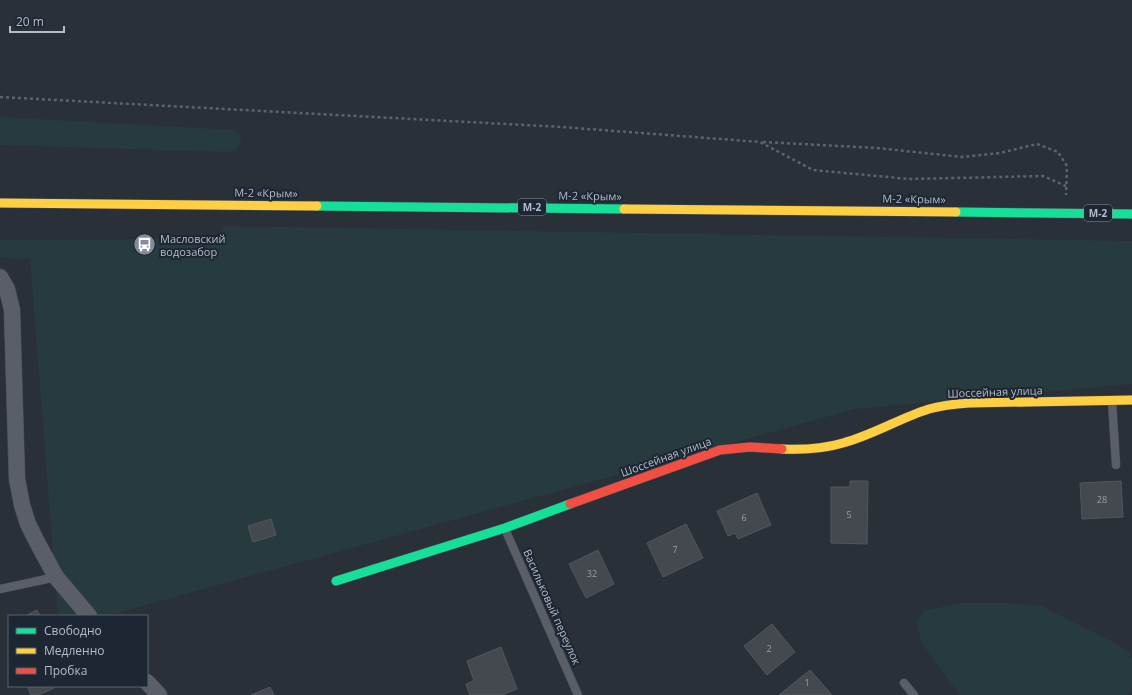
<svg xmlns="http://www.w3.org/2000/svg" width="1132" height="695" font-family="'Open Sans',sans-serif">
  <rect width="100%" height="100%" fill="#2a3038"/>
  <g fill="#273a3e">
    <path d="M0,117L235,130L240,135L241,142L237,149L229,152L0,145Z"/>
    <path d="M222,226L1132,241V384L855,409L106,616H58L30,259L0,258V240H103L223,237Z"/>
    <path d="M961,603H1006L1041,606L1119,645L1130,653L1132,660V690L1128,695H960L921,642L917,624L923,611Z"/>
  </g>
  <g fill="#444950" stroke="#52575f">
    <path d="M850,481H868L867,544L831,543V487H850Z"/>
    <path d="M1121,481L1123,517L1082,519L1080,483Z"/>
    <path d="M757,493L771,525L738,539L735,533L728,536L717,511Z"/>
    <path d="M271,519L276,535L253,542L248,526Z"/>
    <path d="M686,524L703,558L663,577L647,543Z"/>
    <path d="M598,550L614,584L586,598L569,564Z"/>
    <path d="M37,610L40,616H25Z"/>
    <path d="M772,624L795,652L767,675L744,646Z"/>
    <path d="M501,647L517,689L502,695H470L466,684L474,681L467,661Z"/>
    <path d="M810,670L832,695H779Z"/>
    <path d="M27,686H53L54,688L39,695H31Z"/>
    <path d="M270,687L274,695H251Z"/>
  </g>
  <g fill="none" stroke-linecap="round" stroke-linejoin="round">
    <defs>
      <g id="lane">
        <path d="M1112,401L1116,465"/>
        <path d="M505,529L578,695"/>
        <path d="M0,589L56,577"/>
        <path d="M904,683L914,695"/>
      </g>
      <g id="street">
        <path d="M0,277L7,289L12,310L17,479L22,505L28,524L37,542L56,577L89,616"/>
        <path d="M147,682L159,695"/>
      </g>
      <g id="fast">
        <path d="M317,206L624,209"/>
        <path d="M956,212L1132,214"/>
        <path d="M336,581L505,528L570,504"/>
      </g>
      <g id="slow">
        <path d="M0,203L317,206"/>
        <path d="M624,209L956,212"/>
        <path d="M782,449C803,450 823,449 843,443C873,435 900,418 929,409C943,405 955,404 969,403L1132,400"/>
      </g>
      <path id="jam" d="M570,504L720,450L750,447L782,449"/>
    </defs>
    <use href="#lane" stroke="#484c53" stroke-width="9"/>
    <use href="#street" stroke="#484c53" stroke-width="17"/>
    <use href="#fast" stroke="#484c53" stroke-width="10"/>
    <use href="#slow" stroke="#484c53" stroke-width="10"/>
    <use href="#jam" stroke="#484c53" stroke-width="10"/>
    <g stroke="#5d636a" stroke-width="2.5" stroke-dasharray="3 3" stroke-linecap="butt">
      <path d="M0,97L562,127L760,142L813,170L909,179L1043,176L1066,186"/>
      <path d="M763,142L877,148L962,157L1000,153L1037,144L1058,152L1067,166L1066,195"/>
    </g>
    <use href="#lane" stroke="#5a5e66" stroke-width="8"/>
    <use href="#street" stroke="#5a5e66" stroke-width="16"/>
    <use href="#fast" stroke="#16e098" stroke-width="9"/>
    <use href="#slow" stroke="#ffcf43" stroke-width="9"/>
    <use href="#jam" stroke="#f24e42" stroke-width="9"/>
  </g>
  <defs>
    <symbol id="bus-disc" viewBox="-11 -11 22 22"><circle r="9.5" fill="#848b96" stroke="#1d2633"/><path d="M-5-6H5V4H4V6H2V4H-2V6H-4V4H-5ZM-3.5-4V0h7V-4ZM-3.5 1.2v1.5H-2V1.2ZM2 1.2v1.5H3.5V1.2Z" fill="#fff"/></symbol>
  </defs>
  <g fill-rule="evenodd">
    <use href="#bus-disc" x="132" y="232" width="25" height="25"/>
  </g>
  <g text-anchor="middle" stroke-width="4" stroke-linejoin="round" paint-order="stroke">
    <g font-size="9" fill="#989fab">
      <text x="1102" y="503">28</text>
      <text x="849" y="518">5</text>
      <text x="744" y="521">6</text>
      <text x="675" y="553">7</text>
      <text x="592" y="577">32</text>
      <text x="769" y="652">2</text>
      <text x="807" y="686">1</text>
    </g>
    <g fill="#1d2633" stroke="#878f9c" stroke-width="1">
      <rect x="518" y="199" width="28" height="16" rx="3"/>
      <rect x="1084" y="205" width="28" height="16" rx="3"/>
    </g>
    <g font-size="10" font-weight="bold" fill="#b4bcc9">
      <text x="532" y="211">М-2</text>
      <text x="1098" y="217">М-2</text>
    </g>
    <g font-size="11" fill="#b4bcc9" stroke="#1d2633">
      <text transform="translate(266 193) rotate(1)" y="4">М-2 «Крым»</text>
      <text transform="translate(590 196) rotate(1)" y="4">М-2 «Крым»</text>
      <text transform="translate(914 199) rotate(1)" y="4">М-2 «Крым»</text>
      <text transform="translate(995 392) rotate(-2)" y="4">Шоссейная улица</text>
      <text transform="translate(666 457) rotate(-20)" y="4">Шоссейная улица</text>
      <text transform="translate(552 607) rotate(66)" y="4">Васильковый переулок</text>
    </g>
    <g font-size="11" fill="#b4bcc9" stroke="#1d2633" text-anchor="start">
      <text x="160" y="243">Масловский<tspan x="160" dy="13">водозабор</tspan></text>
    </g>
  </g>
  <rect x="8" y="615" width="140" height="72" fill="#1d2633" stroke="#59626f"/>
  <rect x="16" y="628" width="20" height="6" fill="#16e098" stroke="#59626f"/>
  <text x="44" y="635" font-size="12" fill="#b4bcc9">Свободно</text>
  <rect x="16" y="648" width="20" height="6" fill="#ffcf43" stroke="#59626f"/>
  <text x="44" y="655" font-size="12" fill="#b4bcc9">Медленно</text>
  <rect x="16" y="668" width="20" height="6" fill="#f24e42" stroke="#59626f"/>
  <text x="44" y="675" font-size="12" fill="#b4bcc9">Пробка</text>
  <path d="M10 26v6h54v-6" fill="none" stroke="#b4bcc9" stroke-width="2"/>
  <text x="16" y="26" font-size="12" fill="#b4bcc9" stroke="#1d2633" stroke-width="3" paint-order="stroke">20 m</text>
</svg>
